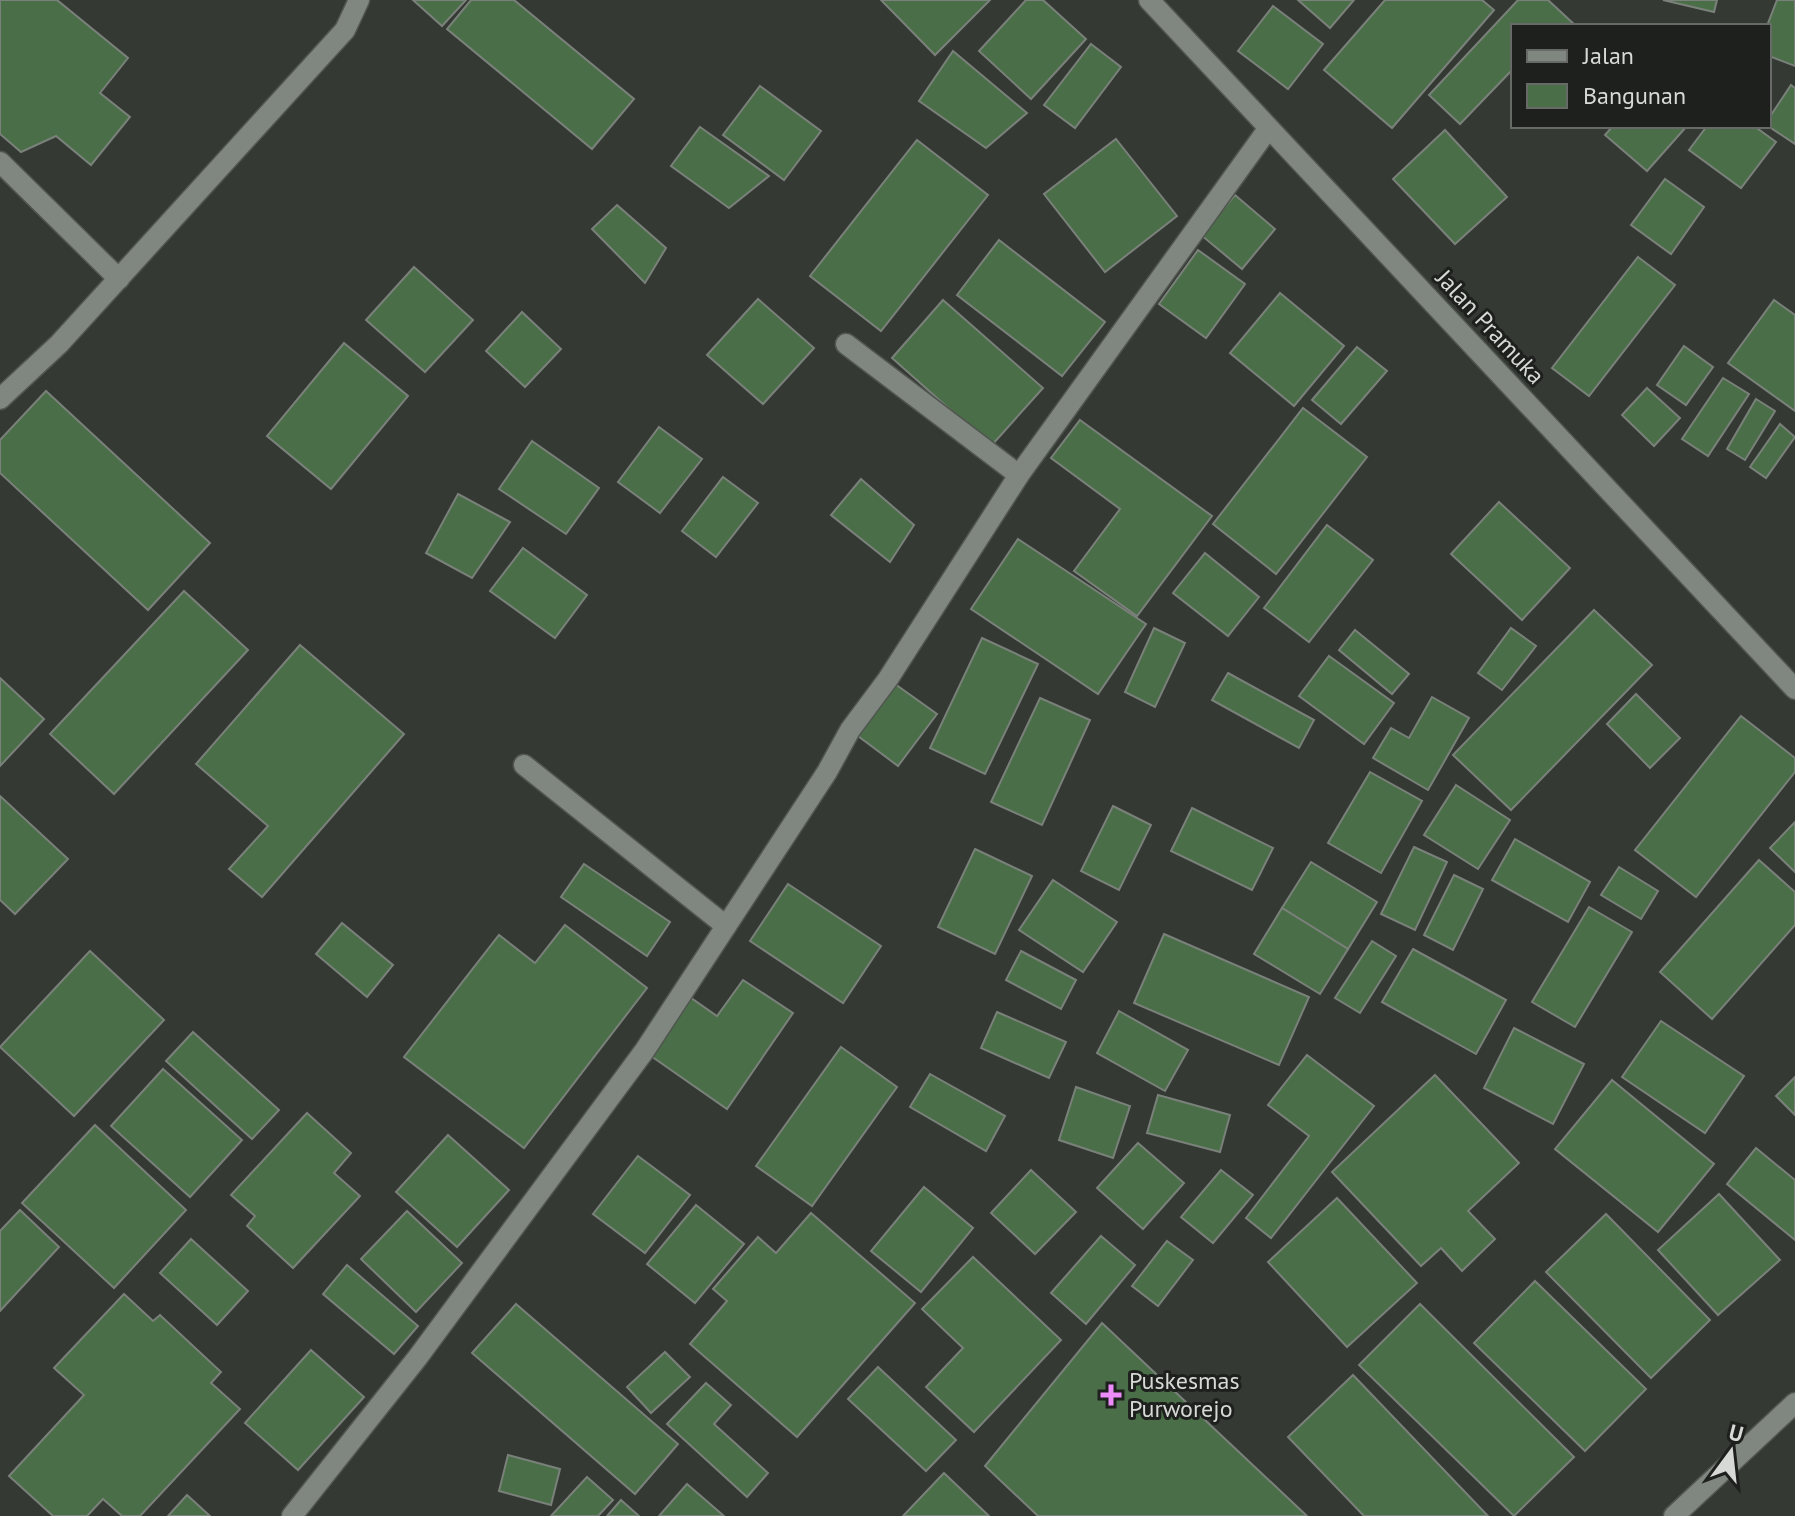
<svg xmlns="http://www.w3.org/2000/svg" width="1795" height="1516" font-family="'PT Sans',sans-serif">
  <rect width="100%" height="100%" fill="#353934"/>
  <g fill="#4a6f48" stroke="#7a807a" stroke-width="2">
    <path d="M0,0H57L128,58L100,93L130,117L91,165L56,136L21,152L0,134Z"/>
    <path d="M413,0H466L442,26Z"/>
    <path d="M471,0H514L634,99L592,149L447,29Z"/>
    <path d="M881,0H990L935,55Z"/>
    <path d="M1026,0H1043L1086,39L1031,99L979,51Z"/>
    <path d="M1298,0H1354L1330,28Z"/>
    <path d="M1385,0H1482L1494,10L1392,128L1324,70Z"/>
    <path d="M1518,0H1548L1576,26H1513V69L1460,124L1429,95Z"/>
    <path d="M1663,0H1717L1714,12Z"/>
    <path d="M1777,0H1795V66L1769,56L1767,26Z"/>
    <path d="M1273,6L1323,44L1288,89L1238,51Z"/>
    <path d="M1091,44L1121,67L1075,128L1044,105Z"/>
    <path d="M953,51L1027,113L986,148L919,101Z"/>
    <path d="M1791,85L1795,88V144L1768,126L1769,118Z"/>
    <path d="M760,86L821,131L784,180L723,135Z"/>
    <path d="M1613,126H1687L1647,171L1605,135Z"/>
    <path d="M1707,126H1754L1776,142L1741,188L1689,150Z"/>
    <path d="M700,127L769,176L729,208L671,166Z"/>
    <path d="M1445,130L1507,197L1455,244L1393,179Z"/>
    <path d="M1116,139L1177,216L1105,272L1044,194Z"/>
    <path d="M917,140L988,195L881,331L810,276Z"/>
    <path d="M1665,179L1704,207L1671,254L1631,225Z"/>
    <path d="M1235,195L1275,229L1242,269L1201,235Z"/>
    <path d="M617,205L666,248L645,283L592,229Z"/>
    <path d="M999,240L1105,322L1062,376L957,295Z"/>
    <path d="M1198,250L1245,284L1206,338L1159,304Z"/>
    <path d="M1638,257L1675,285L1589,396L1552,368Z"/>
    <path d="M414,267L473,320L425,372L366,320Z"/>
    <path d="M1280,293L1344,346L1294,406L1230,353Z"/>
    <path d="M758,299L814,348L763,404L707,355Z"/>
    <path d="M943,300L1043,388L991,446L892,358Z"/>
    <path d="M1774,300L1795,315V411L1728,363Z"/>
    <path d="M522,312L561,349L525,387L486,351Z"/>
    <path d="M344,343L408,396L331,489L267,436Z"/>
    <path d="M1684,346L1713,367L1686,405L1657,385Z"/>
    <path d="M1357,347L1387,371L1341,424L1312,400Z"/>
    <path d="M1723,378L1749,394L1708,456L1682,439Z"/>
    <path d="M1647,388L1680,418L1654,446L1622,415Z"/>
    <path d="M46,391L210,543L148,610L0,473V440Z"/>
    <path d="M1756,399L1775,411L1745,460L1727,449Z"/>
    <path d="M1303,408L1367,457L1276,574L1213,524Z"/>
    <path d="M1080,420L1212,516L1137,616L1074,571L1120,509L1051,458Z"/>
    <path d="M1780,424L1795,437L1766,478L1750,467Z"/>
    <path d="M659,427L702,459L660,513L618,482Z"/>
    <path d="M532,441L599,488L566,534L499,489Z"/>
    <path d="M723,477L758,503L716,557L682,531Z"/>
    <path d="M861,479L914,525L890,562L831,515Z"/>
    <path d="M458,494L510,522L472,578L426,553Z"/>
    <path d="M1499,502L1570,568L1522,620L1451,554Z"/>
    <path d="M1327,525L1373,560L1309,642L1264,608Z"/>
    <path d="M1018,539L1146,624L1098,694L971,609Z"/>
    <path d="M523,548L587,595L555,638L490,591Z"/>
    <path d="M1205,553L1259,597L1228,636L1173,593Z"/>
    <path d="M184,591L248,650L114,794L50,734Z"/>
    <path d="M1594,610L1652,665L1511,810L1453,755Z"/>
    <path d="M1154,628L1185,643L1155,707L1125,692Z"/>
    <path d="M1511,628L1536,646L1502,690L1478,673Z"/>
    <path d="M1355,630L1409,674L1392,694L1339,650Z"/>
    <path d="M982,638L1038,664L985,774L930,748Z"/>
    <path d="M300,645L404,734L262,897L229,869L268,826L196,764Z"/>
    <path d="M1329,656L1394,703L1364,744L1299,696Z"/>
    <path d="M1228,673L1314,720L1299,748L1212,700Z"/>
    <path d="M0,678L44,719L0,766Z"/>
    <path d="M888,679L937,714L898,766L850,730Z"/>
    <path d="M1636,694L1680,738L1650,768L1607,724Z"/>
    <path d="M1432,697L1469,718L1428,790L1373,758L1391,728L1409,738Z"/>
    <path d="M1040,698L1090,720L1042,825L991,802Z"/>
    <path d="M1741,716L1795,758V772L1696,897L1635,850Z"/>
    <path d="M1370,772L1422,801L1381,873L1328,843Z"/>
    <path d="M1456,785L1510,820L1478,869L1424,835Z"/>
    <path d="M0,796L68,859L15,914L0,900Z"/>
    <path d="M1113,806L1151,825L1119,890L1081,871Z"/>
    <path d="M1192,808L1273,848L1252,890L1171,851Z"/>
    <path d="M1795,822V872L1770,848Z"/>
    <path d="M1515,839L1590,882L1568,922L1492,880Z"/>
    <path d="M1414,847L1447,862L1415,930L1381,914Z"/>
    <path d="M975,849L1032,876L995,954L938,927Z"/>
    <path d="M1759,860L1795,892V925L1712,1019L1660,972Z"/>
    <path d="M1311,862L1377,902L1348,949L1282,908Z"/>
    <path d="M584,864L670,922L647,956L561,897Z"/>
    <path d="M1619,867L1658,891L1641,919L1601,895Z"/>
    <path d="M1454,875L1483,889L1453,950L1424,935Z"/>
    <path d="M1053,880L1117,922L1083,972L1019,930Z"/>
    <path d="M788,884L881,946L843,1003L750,941Z"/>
    <path d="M1589,907L1632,932L1575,1027L1532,1002Z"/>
    <path d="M1282,908L1348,949L1320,994L1254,954Z"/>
    <path d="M342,923L393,965L367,997L316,954Z"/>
    <path d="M565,925L647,988L524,1148L404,1057L499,935L535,963Z"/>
    <path d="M1164,934L1309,997L1279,1065L1134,1003Z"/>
    <path d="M1372,941L1396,956L1360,1013L1335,998Z"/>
    <path d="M1413,949L1506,1000L1476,1054L1382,1002Z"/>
    <path d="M90,951L164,1020L74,1116L0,1047Z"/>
    <path d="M1021,951L1076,980L1061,1009L1006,980Z"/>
    <path d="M743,980L793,1013L727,1109L651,1056L691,998L717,1016Z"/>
    <path d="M1119,1011L1188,1050L1165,1091L1097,1053Z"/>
    <path d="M997,1012L1066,1042L1049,1078L981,1048Z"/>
    <path d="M1661,1021L1744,1076L1705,1133L1622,1077Z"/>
    <path d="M1514,1028L1584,1064L1553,1124L1484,1088Z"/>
    <path d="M193,1032L279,1110L252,1139L166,1061Z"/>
    <path d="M841,1047L897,1087L812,1206L756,1166Z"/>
    <path d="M1307,1055L1374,1106L1271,1238L1246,1218L1309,1136L1268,1105Z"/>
    <path d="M163,1069L242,1140L190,1197L111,1126Z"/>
    <path d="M930,1074L1005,1116L986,1151L910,1107Z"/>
    <path d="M1435,1075L1519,1163L1468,1211L1495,1239L1462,1271L1441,1248L1421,1266L1332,1172Z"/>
    <path d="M1795,1077V1115L1776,1096Z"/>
    <path d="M1612,1080L1714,1164L1658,1232L1555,1149Z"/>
    <path d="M1076,1087L1130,1106L1113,1158L1059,1140Z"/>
    <path d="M1158,1095L1230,1115L1220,1152L1147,1133Z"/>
    <path d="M307,1113L351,1153L334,1173L360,1196L293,1268L247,1226L255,1216L231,1195Z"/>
    <path d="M95,1125L186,1210L114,1288L22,1203Z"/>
    <path d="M448,1135L509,1190L457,1247L396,1192Z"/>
    <path d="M1138,1143L1184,1183L1143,1229L1097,1188Z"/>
    <path d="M1756,1148L1795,1180V1240L1727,1184Z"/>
    <path d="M638,1156L690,1195L645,1253L593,1214Z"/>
    <path d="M1031,1170L1076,1212L1035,1254L991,1213Z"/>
    <path d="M1221,1170L1253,1195L1213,1243L1181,1217Z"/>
    <path d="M924,1187L973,1228L921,1292L871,1251Z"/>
    <path d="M1719,1194L1780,1260L1718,1315L1658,1250Z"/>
    <path d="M1337,1198L1417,1283L1347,1347L1268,1262Z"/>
    <path d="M696,1205L744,1244L695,1303L647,1264Z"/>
    <path d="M20,1210L59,1247L0,1311V1231Z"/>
    <path d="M407,1211L462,1263L416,1312L361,1259Z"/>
    <path d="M811,1213L915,1303L797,1437L690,1344L727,1301L713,1289L758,1237L776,1253Z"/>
    <path d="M1606,1214L1710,1320L1651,1378L1546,1272Z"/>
    <path d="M1101,1236L1135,1265L1086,1324L1051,1293Z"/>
    <path d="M191,1239L248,1291L217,1325L160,1273Z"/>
    <path d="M1167,1241L1193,1260L1158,1306L1132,1286Z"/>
    <path d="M973,1257L1061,1340L974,1432L926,1387L963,1348L922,1309Z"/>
    <path d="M347,1265L418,1326L394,1354L323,1294Z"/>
    <path d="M1535,1281L1646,1389L1585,1451L1474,1343Z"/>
    <path d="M124,1294L153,1321L160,1315L221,1372L211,1383L240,1409L140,1516H122L103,1499L87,1516H53L9,1476L84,1395L54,1368Z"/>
    <path d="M516,1304L678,1444L635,1494L472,1353Z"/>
    <path d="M1420,1304L1574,1457L1514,1516L1359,1365Z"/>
    <path d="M1102,1323L1307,1516H1038L985,1466Z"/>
    <path d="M311,1350L364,1397L298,1470L245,1423Z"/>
    <path d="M665,1352L690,1377L651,1413L627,1387Z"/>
    <path d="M878,1367L956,1440L926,1471L848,1399Z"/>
    <path d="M1353,1375L1488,1516H1364L1288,1437Z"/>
    <path d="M706,1383L731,1405L714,1424L768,1473L747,1497L667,1424Z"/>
    <path d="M508,1455L560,1469L551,1505L499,1491Z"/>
    <path d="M944,1473L989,1516H903Z"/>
    <path d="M587,1477L613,1500L598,1516H551Z"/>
    <path d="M687,1484L724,1516H659Z"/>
    <path d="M187,1495L210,1516H168Z"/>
    <path d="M621,1500L639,1516H607Z"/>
  </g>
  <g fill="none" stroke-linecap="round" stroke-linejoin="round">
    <defs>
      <g id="minor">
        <path d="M1149,0L1795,689"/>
        <path d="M0,162L119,279"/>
        <path d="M846,344L1019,475"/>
        <path d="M0,399L59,344L345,30L359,0"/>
        <path d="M524,765L726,926"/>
        <path d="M292,1516L418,1357L645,1050L827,772L850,730L888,679L1019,475L1268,129"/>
      </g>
      <path id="tertiary" d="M1674,1516L1795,1403"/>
    </defs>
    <use href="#minor" stroke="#505550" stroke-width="23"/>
    <use href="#tertiary" stroke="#505550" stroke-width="23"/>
    <use href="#minor" stroke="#808680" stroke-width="20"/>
    <use href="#tertiary" stroke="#808680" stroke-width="20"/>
  </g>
  <path fill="#ed8cf9" stroke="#1e201e" stroke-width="3" d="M1107 1383h8v8h8v8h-8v8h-8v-8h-8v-8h8z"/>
  <g text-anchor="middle" stroke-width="6" stroke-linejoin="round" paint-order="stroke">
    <g font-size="24" fill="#d6d9d6" stroke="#1e201e">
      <text transform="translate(1490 327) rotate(47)" y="8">Jalan Pramuka</text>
    </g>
    <g font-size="24" fill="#d6d9d6" stroke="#1e201e" text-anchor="start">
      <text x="1129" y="1389">Puskesmas<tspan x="1129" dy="28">Purworejo</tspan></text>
    </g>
  </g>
  <rect x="1511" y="24" width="260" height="104" fill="#1e201e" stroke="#686a68" stroke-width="2"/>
  <rect x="1527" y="50" width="40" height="12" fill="#808680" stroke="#686a68" stroke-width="2"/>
  <text x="1583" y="64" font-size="24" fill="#d6d9d6">Jalan</text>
  <rect x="1527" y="84" width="40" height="24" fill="#4a6f48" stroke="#686a68" stroke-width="2"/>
  <text x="1583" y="104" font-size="24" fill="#d6d9d6">Bangunan</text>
  <g transform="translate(1731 1452) rotate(15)" stroke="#1e201e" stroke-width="6" paint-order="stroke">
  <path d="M0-6L14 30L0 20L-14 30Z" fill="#d6d9d6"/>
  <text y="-12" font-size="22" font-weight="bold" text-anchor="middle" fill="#d6d9d6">U</text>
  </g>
</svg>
